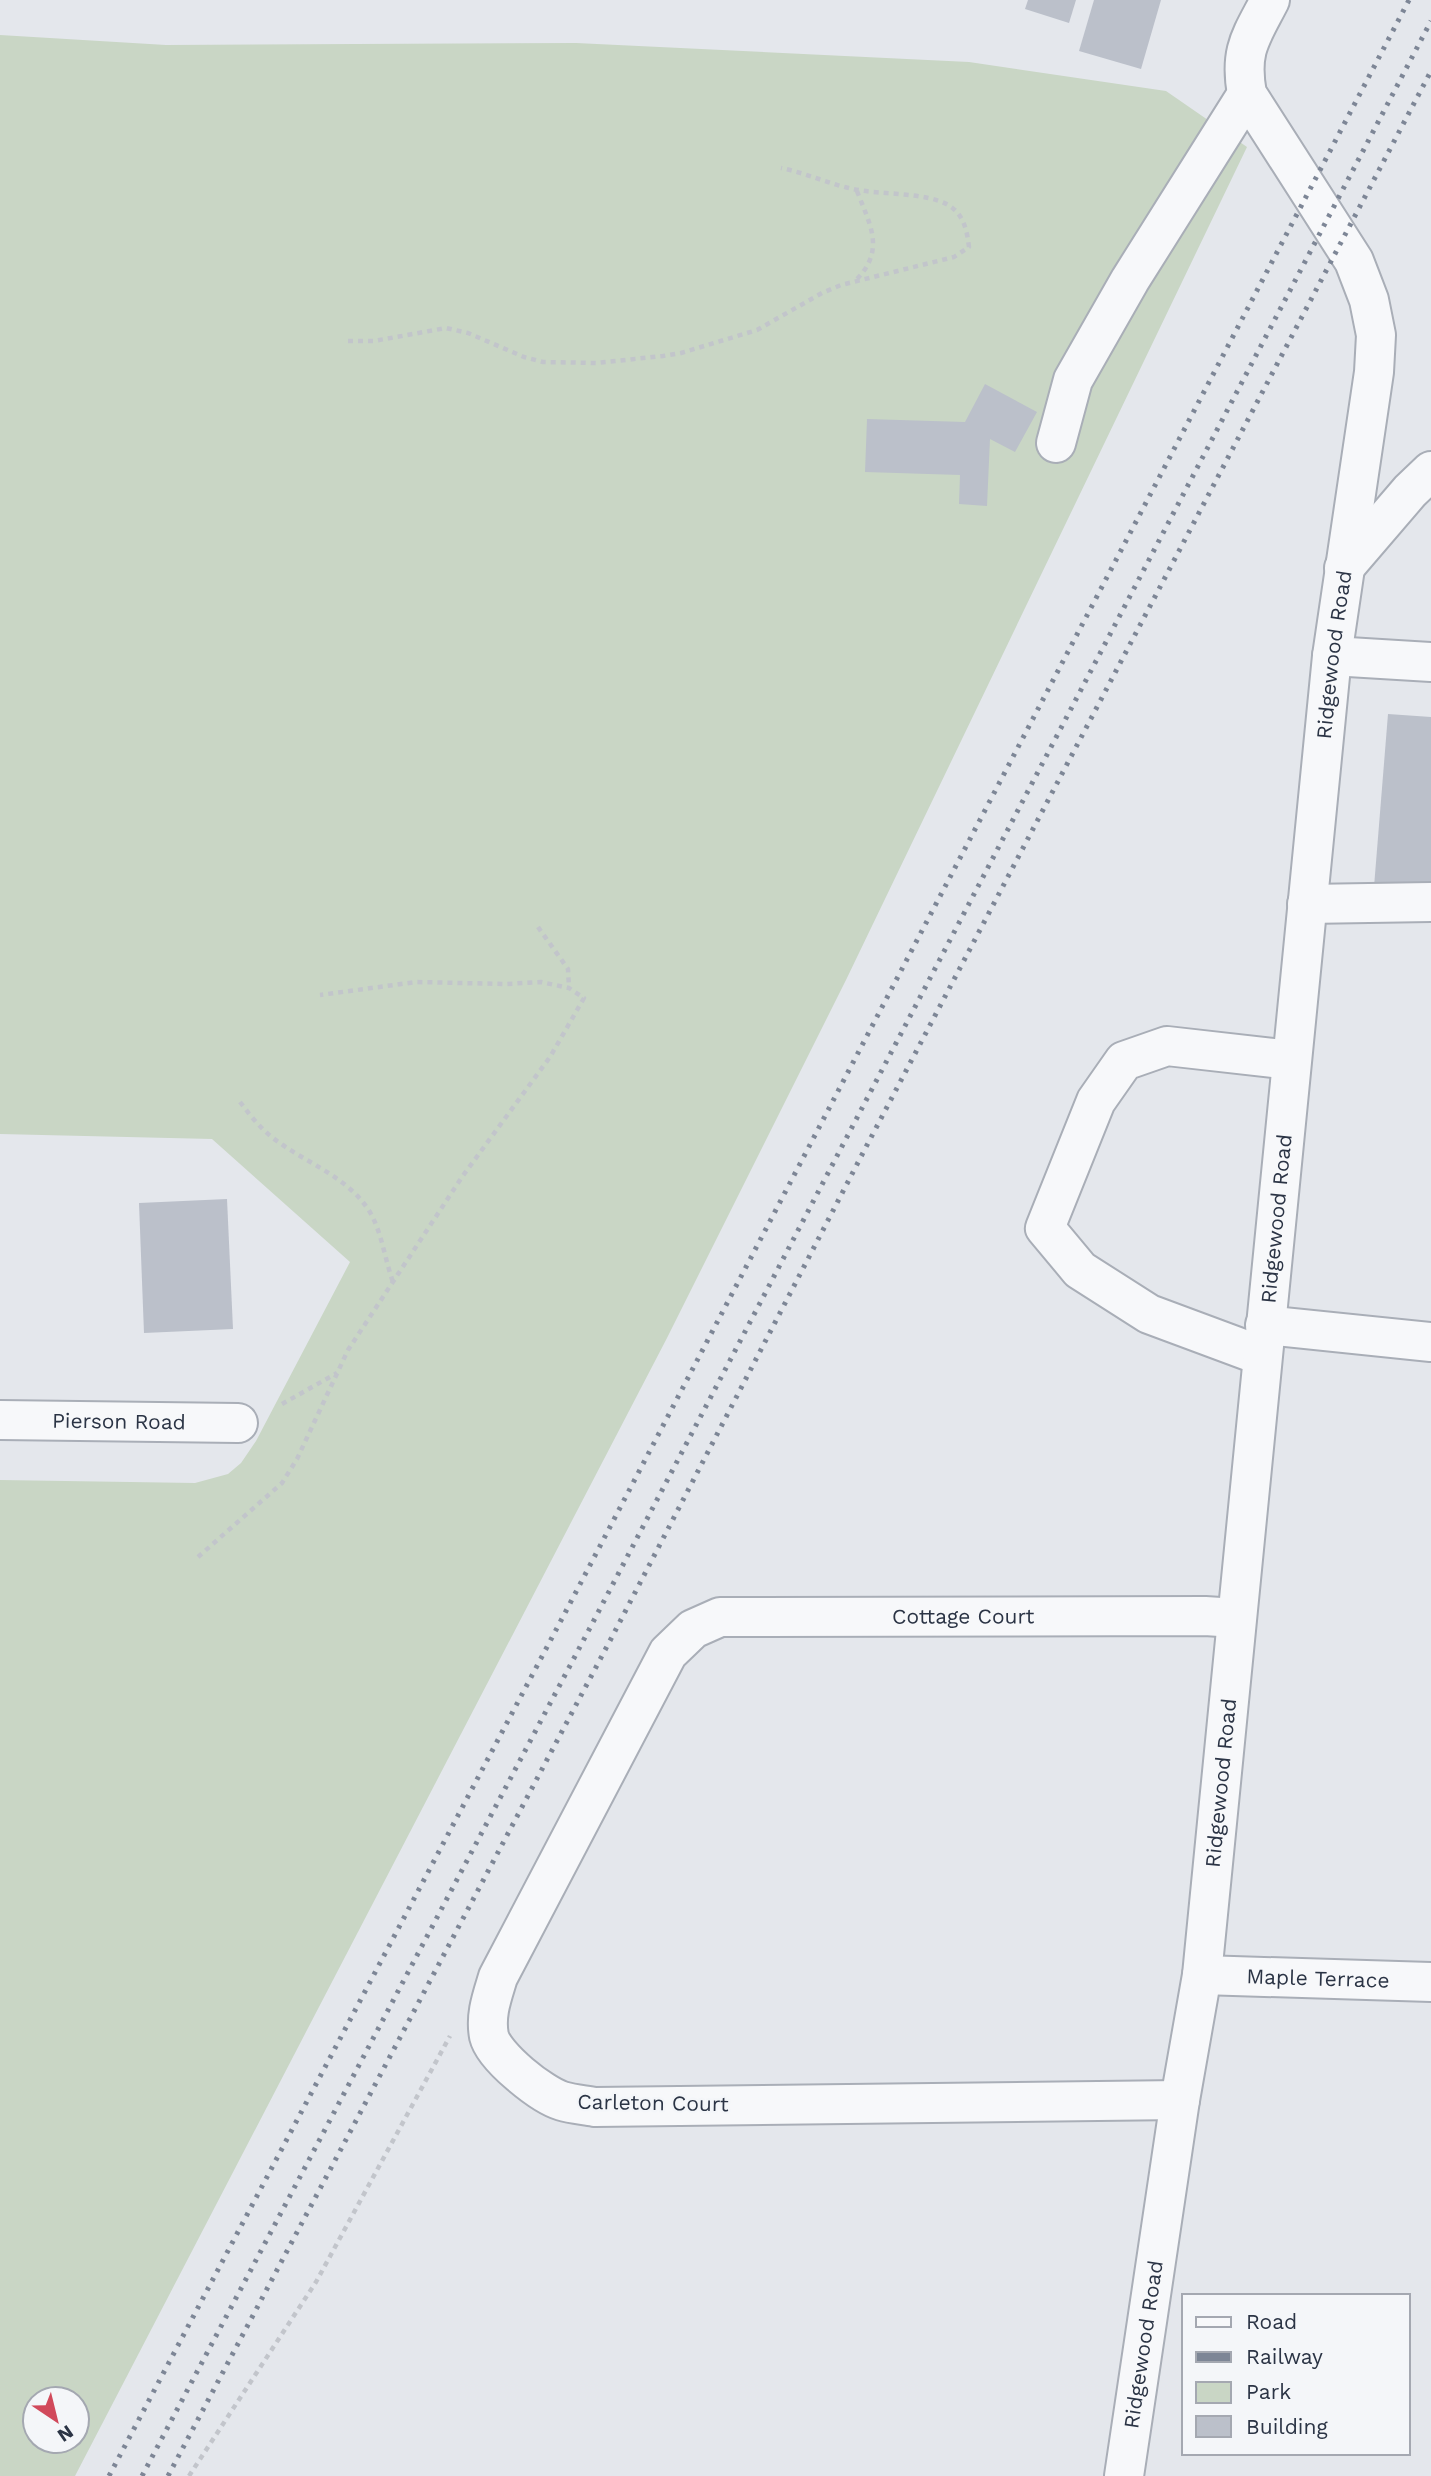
<svg xmlns="http://www.w3.org/2000/svg" width="1431" height="2476" font-family="'Work Sans',sans-serif">
  <rect width="100%" height="100%" fill="#e4e7ec"/>
  <path fill="#c9d6c5" fill-rule="evenodd" d="M0,35L166,45L576,43L969,62L1166,91L1247,147L846,980L667,1338L75,2476H0V1480L195,1483L228,1474L241,1463L256,1441L350,1262L212,1139L0,1134ZM35,2399H77V2441H35Z"/>
  <g fill="#bbc0ca">
    <path d="M1028,0H1076L1069,23L1025,9Z"/>
    <path d="M1094,0H1161L1141,69L1079,51Z"/>
    <path d="M985,384L1037,412L1015,452L990,439L987,506L959,504L960,475L865,472L867,419L965,422Z"/>
    <path d="M1388,714L1431,717V892L1374,887Z"/>
    <path d="M227,1199L233,1329L144,1333L139,1203Z"/>
  </g>
  <g fill="none" stroke-linecap="round" stroke-linejoin="round">
    <defs>
      <g id="minor">
        <path d="M1056,443L1073,380L1130,280L1247,94"/>
        <path d="M1344,568L1410,491L1431,471"/>
        <path d="M1332,656L1431,662"/>
        <path d="M1307,904L1431,902"/>
        <path d="M1265,1325L1431,1342"/>
        <path d="M1262,1356L1149,1314L1080,1270L1045,1228L1096,1101L1124,1061L1167,1046L1291,1060"/>
        <path id="s1" d="M0,1420L238,1423"/>
        <path id="s2" d="M1202,1975L1431,1982"/>
        <path id="s3" d="M1180,2100L595,2107C584,2105 572,2104 562,2101C542,2095 494,2057 489,2036C485,2015 492,1997 498,1977L668,1653L693,1629L720,1617L1205,1616L1236,1618"/>
        <path id="s4" d="M1124,2476L1180,2100L1202,1975L1332,656L1374,372L1376,335L1369,300L1354,261L1247,94C1239,50 1251,37 1270,0"/>
      </g>
    </defs>
    <use href="#minor" stroke="#a9aeb7" stroke-width="42"/>
    <g stroke="#c2c5cb" stroke-width="4.5" stroke-dasharray="5 5" stroke-linecap="butt">
      <path d="M857,191C869,223 886,249 857,279"/>
      <path d="M348,341H374L446,328L468,333L524,357L543,362L596,363L663,356L681,353L757,330L822,293L841,285L954,257L969,247C967,231 964,214 948,205C926,192 881,195 853,189C829,184 806,173 781,168"/>
      <path d="M538,927L568,969L569,988"/>
      <path d="M240,1102C250,1115 260,1128 273,1138C305,1163 350,1177 371,1214C382,1234 385,1260 393,1282"/>
      <path d="M282,1404L337,1373"/>
      <path d="M198,1557L282,1483L297,1459L348,1350L462,1177L550,1057L584,998L569,988L541,982L506,984L416,982L320,995"/>
      <path d="M189,2476L316,2282L450,2036"/>
    </g>
    <use href="#minor" stroke="#f7f8fa" stroke-width="38"/>
    <g stroke="#7d8696" stroke-width="5" stroke-dasharray="3.5 7" stroke-linecap="butt">
      <path d="M109,2476L566,1611L1409,0"/>
      <path d="M142,2476L592,1624L1431,21"/>
      <path d="M168,2476L613,1635L866,1147L1431,71"/>
    </g>
  </g>
  <g text-anchor="middle" stroke-width="5" stroke-linejoin="round" paint-order="stroke">
    <g font-size="21" fill="#2b3445" stroke="#f4f6f9">
      <text dy="7" stroke="none"><textPath href="#s4" startOffset="1834">Ridgewood Road</textPath></text>
      <text dy="7" stroke="none"><textPath href="#s4" startOffset="1267">Ridgewood Road</textPath></text>
      <text dy="7" stroke="none"><textPath href="#s1" startOffset="119">Pierson Road</textPath></text>
      <text dy="7" stroke="none"><textPath href="#s3" startOffset="1452">Cottage Court</textPath></text>
      <text dy="7" stroke="none"><textPath href="#s4" startOffset="700">Ridgewood Road</textPath></text>
      <text dy="7" stroke="none"><textPath href="#s2" startOffset="116">Maple Terrace</textPath></text>
      <text transform="translate(653 2103) rotate(1)" y="7">Carleton Court</text>
      <text dy="7" stroke="none"><textPath href="#s4" startOffset="133">Ridgewood Road</textPath></text>
    </g>
  </g>
  <rect x="1182" y="2294" width="228" height="161" fill="#f4f6f9" stroke="#a4a8b1" stroke-width="2"/>
  <rect x="1196" y="2317" width="35" height="10" fill="#f7f8fa" stroke="#a4a8b1" stroke-width="2"/>
  <text x="1246" y="2329" font-size="21" fill="#2b3445">Road</text>
  <rect x="1196" y="2352" width="35" height="10" fill="#7d8696" stroke="#a4a8b1" stroke-width="2"/>
  <text x="1246" y="2364" font-size="21" fill="#2b3445">Railway</text>
  <rect x="1196" y="2382" width="35" height="21" fill="#c9d6c5" stroke="#a4a8b1" stroke-width="2"/>
  <text x="1246" y="2399" font-size="21" fill="#2b3445">Park</text>
  <rect x="1196" y="2416" width="35" height="21" fill="#bbc0ca" stroke="#a4a8b1" stroke-width="2"/>
  <text x="1246" y="2434" font-size="21" fill="#2b3445">Building</text>
  <g transform="translate(56 2420) rotate(145)"><circle r="33" fill="#f4f6f9" stroke="#a4a8b1" stroke-width="2"/>
  <path d="M0-5L12 26L0 18L-12 26Z" fill="#d1495b"/>
  <text y="-10" font-size="19" font-weight="bold" text-anchor="middle" fill="#2b3445">N</text>
  </g>
</svg>
